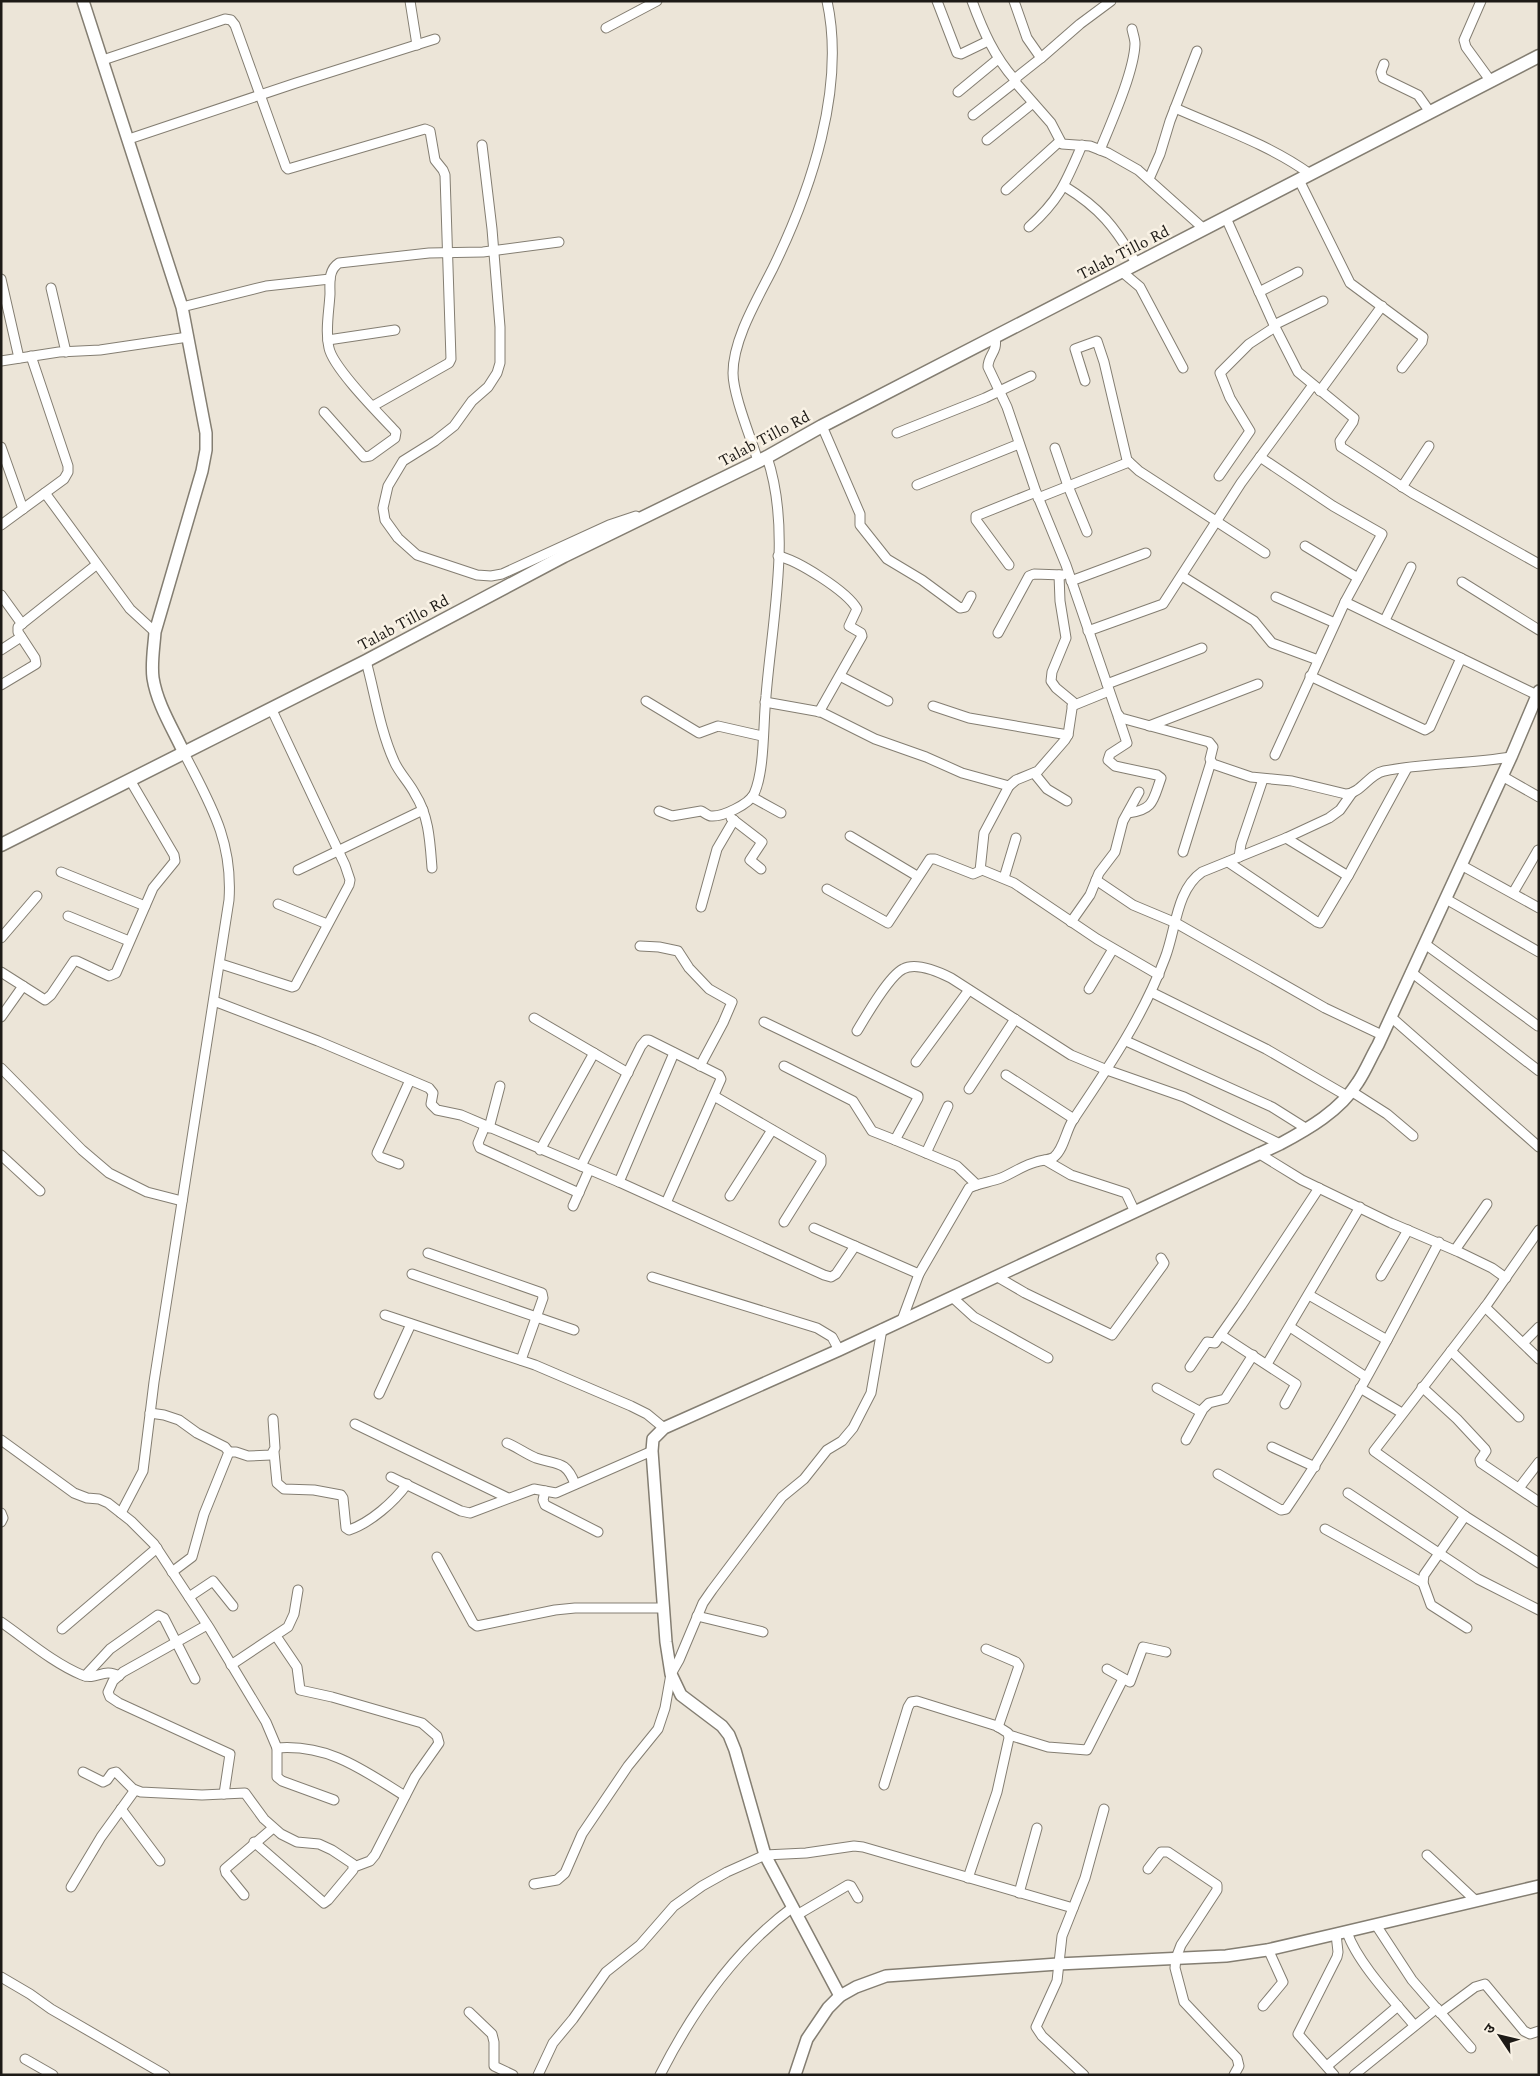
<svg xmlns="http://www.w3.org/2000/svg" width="1540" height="2076" font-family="Spectral,'Noto Sans Devanagari',serif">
  <rect width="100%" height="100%" fill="#ece5d8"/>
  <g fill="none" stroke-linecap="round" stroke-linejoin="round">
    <defs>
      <g id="minor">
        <path d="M410,1L417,45"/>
        <path d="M937,1L957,53L961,54L988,41"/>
        <path d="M972,1C983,31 994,56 1015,80"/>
        <path d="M1014,1L1027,38L1041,58L1017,77L1015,82L1051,123L1062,144L1090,146L1108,153L1138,170L1204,229"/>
        <path d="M1481,1L1464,40L1466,47L1490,80"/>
        <path d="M606,28L657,1"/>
        <path d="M1041,58L1080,24L1111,1"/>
        <path d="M103,60L225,19L231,20L235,25L286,167L288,169L425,129L430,131L435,160L443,170L445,175L451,359L449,363L373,406"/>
        <path d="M1384,64L1381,72L1383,78L1418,95L1430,112"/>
        <path d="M958,92L998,59"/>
        <path d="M1175,108C1220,128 1270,145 1310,174"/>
        <path d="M973,115L1015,82"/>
        <path d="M129,139L296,83L435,39"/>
        <path d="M987,140L1033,103"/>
        <path d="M482,145L492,229L500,327V363L497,373L488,387L472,401L454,426L435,441L403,461L388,486L383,508L385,520L398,538L417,555L477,575L491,576L502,574L609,525L636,516"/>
        <path d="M1100,150C1111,123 1134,72 1135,44C1135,39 1133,34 1132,29"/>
        <path d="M1149,179L1160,154L1170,121L1197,51"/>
        <path d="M1299,180L1350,283L1423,337L1422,342L1402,368"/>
        <path d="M1064,186C1100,208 1115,227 1136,263"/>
        <path d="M1006,190L1060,141"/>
        <path d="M1226,218L1274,325L1298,372L1354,418L1353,422L1340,441L1341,447L1412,493L1539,564"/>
        <path d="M1029,227C1060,199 1066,182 1082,145"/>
        <path d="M1121,271L1140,287L1183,368"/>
        <path d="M1,279L19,358"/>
        <path d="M51,288L66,352"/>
        <path d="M1259,292L1298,272"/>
        <path d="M182,307L266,286L330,279"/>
        <path d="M1274,325L1323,301"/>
        <path d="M995,338C998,352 988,355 988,367L1007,407L1036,492L1066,565L1117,713L1121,718L1209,742L1213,747L1210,759L1213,764L1251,777L1292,781L1346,794C1361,793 1369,774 1384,771C1426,763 1469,764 1511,757"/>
        <path d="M328,340L395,330"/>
        <path d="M1,361L59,352L100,350L188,337"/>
        <path d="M1085,381L1075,349L1097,341L1104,362L1127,460L1139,471L1265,553"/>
        <path d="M1320,391L1382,306"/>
        <path d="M324,412L364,457L370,456L395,438L396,432C380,415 333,368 329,348C325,331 329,312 330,294C330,283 328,270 339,263L429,253L483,252L559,242"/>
        <path d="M822,426L860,514V525L887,559L922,580L960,608L965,607L971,596"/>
        <path d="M897,433L985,398L1031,376"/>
        <path d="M1,447L23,509"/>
        <path d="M1055,448L1068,486L1087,532"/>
        <path d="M1260,457L1333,506L1382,534L1345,602L1275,755"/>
        <path d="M758,461C751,438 733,395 733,373C733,339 758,298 773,268C811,190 846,88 827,1"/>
        <path d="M1219,476L1250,431L1230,398L1220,373L1249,344L1275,327"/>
        <path d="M917,485L1019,444"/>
        <path d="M1402,487L1429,446"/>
        <path d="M45,493L130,609L155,632"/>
        <path d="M1038,498L1129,462"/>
        <path d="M1,525L64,479L68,472V466L31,356"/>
        <path d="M1305,546L1358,578"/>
        <path d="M778,556C797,560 847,591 857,609L849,626L861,633L862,636L819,712"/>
        <path d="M1009,565L976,520V516L1036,492"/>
        <path d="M1182,576L1254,621L1272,643L1318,660"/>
        <path d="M1071,581L1146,553"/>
        <path d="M1462,582L1539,630"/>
        <path d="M1,595L22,624"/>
        <path d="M1276,597L1335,623"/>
        <path d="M1345,602L1537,695"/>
        <path d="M1385,620L1411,567"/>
        <path d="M1088,631L1163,604L1241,483L1313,385"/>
        <path d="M998,633L1029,576L1034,574L1063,575"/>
        <path d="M1,650L21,637"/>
        <path d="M366,661C375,694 380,730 394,761C399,773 409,782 415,794C429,816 430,842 432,868"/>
        <path d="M840,676L888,701"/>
        <path d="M1310,676L1425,730L1430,727L1461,658"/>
        <path d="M1107,684L1202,648"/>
        <path d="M1,685L36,664L35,658L18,632V627L96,565"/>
        <path d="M646,701L699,733L718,726L762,736"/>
        <path d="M765,702L821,712L875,739L926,757L962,773L1009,786"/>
        <path d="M933,706L969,718L1068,735"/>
        <path d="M1072,706L1109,691"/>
        <path d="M1118,716L1127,743L1110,754L1108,760L1115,766L1157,775L1161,778C1153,800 1154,810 1128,813"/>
        <path d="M1149,726L1258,684"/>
        <path d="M1034,773L1047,789L1067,801"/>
        <path d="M1502,776L1539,797"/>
        <path d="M752,797L781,813"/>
        <path d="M659,811L672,816L701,811C704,812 708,816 711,816C723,817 749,804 754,794C765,770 763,723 766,696C772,620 792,531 767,457"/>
        <path d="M731,818L762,842L750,860L761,869"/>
        <path d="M850,836L917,876"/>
        <path d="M1286,838L1348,876"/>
        <path d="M1183,852L1211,762"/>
        <path d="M1239,857L1241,844L1263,779"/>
        <path d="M1228,862L1317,922L1320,923L1348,876L1407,768"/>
        <path d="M1461,865L1539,908"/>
        <path d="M980,869L1014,883L1097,939L1159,975"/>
        <path d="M298,870L423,810"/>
        <path d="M61,872L145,906"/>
        <path d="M1004,878L1016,838"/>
        <path d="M1096,880L1133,905L1176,923L1325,1008L1382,1035"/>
        <path d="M827,889L888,923L930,859H935L973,874L980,871L984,833L1009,786L1016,780L1038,771L1065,740L1068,735L1073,702L1056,688L1051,681L1052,672L1066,638L1060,601L1059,575"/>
        <path d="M1513,893L1538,850"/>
        <path d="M1446,899L1539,952"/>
        <path d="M278,904L327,924"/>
        <path d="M701,907L717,849L734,820"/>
        <path d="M68,916L129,941"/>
        <path d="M1071,922L1090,895L1099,873L1115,852L1123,821L1139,792"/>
        <path d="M1,938L37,896"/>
        <path d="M1425,944L1538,1026"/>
        <path d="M640,946L659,947L678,951L689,968L709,989L732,1002L723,1023L700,1066"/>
        <path d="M221,964L292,987L295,986L349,885L350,880L345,865L271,708"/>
        <path d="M1,972L45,1000L51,995L74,961H77L109,976L116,973L153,888L175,861L174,855L130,780"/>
        <path d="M1411,972L1539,1071"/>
        <path d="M1089,989L1113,949"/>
        <path d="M1151,992L1266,1049L1347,1096"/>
        <path d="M214,1001L318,1041L429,1088L433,1093L431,1104L437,1110L461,1115L619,1182L824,1275L831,1277L836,1274L855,1246"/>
        <path d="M1,1017L23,986"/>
        <path d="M1391,1017L1539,1147"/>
        <path d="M534,1018L628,1073"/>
        <path d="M764,1022L918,1096V1098L895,1140L957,1166L977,1185"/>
        <path d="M857,1031C866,1016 889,976 903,969C916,962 939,972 951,978L1071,1055L1107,1070L1184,1097L1280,1144"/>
        <path d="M1126,1041L1272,1107L1307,1129"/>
        <path d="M916,1062L969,990"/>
        <path d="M784,1066L853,1101L872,1131L895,1140"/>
        <path d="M1,1068L82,1150L109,1173L147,1192L182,1201"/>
        <path d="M1006,1075L1074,1119"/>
        <path d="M969,1089L1015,1019"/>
        <path d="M1351,1091L1387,1114L1413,1136"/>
        <path d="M714,1096L821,1158V1163L784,1222"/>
        <path d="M485,1126L478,1143L480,1148L579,1193"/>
        <path d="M489,1128L500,1086"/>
        <path d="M540,1150L594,1053"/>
        <path d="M926,1153L948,1106"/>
        <path d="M1258,1153L1302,1180L1391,1223L1459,1252L1492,1268L1506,1278"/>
        <path d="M1,1155L40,1191"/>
        <path d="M1045,1160L1071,1175L1126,1193L1135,1212"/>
        <path d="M399,1164L380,1157L377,1153L410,1080"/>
        <path d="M581,1166L641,1046L646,1040H649L719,1075L721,1079L666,1203"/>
        <path d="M619,1182L674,1053"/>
        <path d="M730,1196L772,1130"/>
        <path d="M573,1206L589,1170"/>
        <path d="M814,1228L919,1274"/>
        <path d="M1539,1230L1488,1303L1374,1451L1465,1516L1539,1563"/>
        <path d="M1455,1250L1487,1204"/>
        <path d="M428,1253L542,1293L543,1298L521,1360"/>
        <path d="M412,1274L574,1330"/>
        <path d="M996,1276L1025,1293L1112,1335L1163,1265L1164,1263L1161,1258"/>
        <path d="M1381,1276L1408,1230"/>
        <path d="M652,1277L817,1328L832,1337L839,1350"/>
        <path d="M1309,1295L1387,1340"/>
        <path d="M952,1297L974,1317L1048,1358"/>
        <path d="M1485,1307L1539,1359"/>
        <path d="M385,1315L535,1365L631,1406L647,1414L664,1428"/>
        <path d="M902,1320L919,1274L969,1188C978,1183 991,1182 1001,1178C1013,1173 1024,1165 1036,1162C1042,1160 1049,1160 1054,1157C1064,1149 1066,1130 1073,1120C1108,1068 1143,1017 1165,958C1176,930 1176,890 1202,872L1286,838L1329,818L1340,810L1352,793"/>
        <path d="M1290,1327L1366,1377"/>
        <path d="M1221,1335L1296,1384L1285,1404"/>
        <path d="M1523,1343L1539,1327"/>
        <path d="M1451,1351L1519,1417"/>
        <path d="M1267,1364L1360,1207"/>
        <path d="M1190,1367L1207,1342L1215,1343L1241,1306L1319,1188"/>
        <path d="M1422,1387L1457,1419L1485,1449L1486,1451L1480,1460L1481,1463L1539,1502"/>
        <path d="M1157,1388L1201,1412"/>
        <path d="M1360,1388L1402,1413"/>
        <path d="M379,1394L411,1324"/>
        <path d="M150,1413L164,1415L179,1420L197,1433L225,1447L229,1452L204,1514L192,1557L172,1572"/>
        <path d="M355,1424L508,1498"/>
        <path d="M1,1440L74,1493L87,1498L99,1499L108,1503L131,1521L154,1544L210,1629L266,1722L277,1748V1777L282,1781L334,1800"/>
        <path d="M1186,1440L1203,1409L1209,1403L1225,1399L1253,1355"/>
        <path d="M507,1443C517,1447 526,1454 536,1458C557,1465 566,1460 575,1484"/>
        <path d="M1272,1447L1315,1467"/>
        <path d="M229,1452H236L248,1456L271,1455L275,1448L273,1419"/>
        <path d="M274,1452L277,1483L284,1489L314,1490L341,1495L343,1498L346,1528L349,1530C370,1523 394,1502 407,1484"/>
        <path d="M1218,1474L1281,1510L1286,1509C1344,1425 1391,1333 1439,1242"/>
        <path d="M391,1477L461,1511L470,1513L534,1489L556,1493L652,1451"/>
        <path d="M1519,1488L1539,1462"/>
        <path d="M545,1491L543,1500L545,1505L598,1532"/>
        <path d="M1348,1493L1478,1579L1539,1610"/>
        <path d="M1,1513L3,1518L1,1522"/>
        <path d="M121,1513L143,1471L154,1382L229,900C233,840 210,804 184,753"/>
        <path d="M1465,1516L1424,1575L1423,1583L1431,1605L1467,1628"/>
        <path d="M1325,1529L1423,1583"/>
        <path d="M437,1557L473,1623L477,1626L555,1610L575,1608H663"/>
        <path d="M189,1597L213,1581L233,1606"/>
        <path d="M697,1616L763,1632"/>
        <path d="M1,1622C27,1640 53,1663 82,1675C97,1681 103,1667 119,1676"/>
        <path d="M207,1625L123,1672L113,1681L108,1692L110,1697L119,1703L230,1754L224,1794"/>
        <path d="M62,1629L157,1548"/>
        <path d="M276,1636L297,1667L300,1690L332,1697L422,1723L437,1736L439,1743L415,1777L375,1855L370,1861L354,1867"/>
        <path d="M986,1649L1016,1662L1019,1666L998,1727"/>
        <path d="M231,1665L288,1627L294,1614L298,1590"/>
        <path d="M1107,1669L1130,1682L1143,1647L1166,1652"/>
        <path d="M85,1676L110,1649L158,1615L164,1618L195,1679"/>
        <path d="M1009,1735L1048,1747L1087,1750L1123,1679"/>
        <path d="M277,1748C329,1744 363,1770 405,1796"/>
        <path d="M83,1772L103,1782L107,1780L112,1773L116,1772L133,1789L141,1792L202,1795L245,1793L264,1819L281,1834L297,1842L319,1844L332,1850L353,1864V1870L328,1900L324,1903L254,1842"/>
        <path d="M884,1785L908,1707L911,1702L917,1701L997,1726L1008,1733L1009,1738L997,1792L968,1878"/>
        <path d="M121,1809L160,1861"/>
        <path d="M1427,1855L1476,1901"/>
        <path d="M1148,1869L1161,1852H1168L1217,1885V1890L1181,1945L1176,1958L1175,1968L1184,2002L1237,2058L1239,2066L1234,2075"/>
        <path d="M534,1884L557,1880L565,1873L582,1834L628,1766L658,1729L665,1708L671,1674L679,1660L703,1603L712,1590L782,1497L804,1479L827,1450L842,1441L853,1428L871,1393L882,1329"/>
        <path d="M71,1887L101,1837L135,1790"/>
        <path d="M1019,1893L1037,1828"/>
        <path d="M244,1895L226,1873L225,1869L273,1828"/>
        <path d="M797,1915L848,1885L851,1886L858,1898"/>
        <path d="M1376,1925L1412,1980L1471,2048"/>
        <path d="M1347,1932C1357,1962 1393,2000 1414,2025"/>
        <path d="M1,1977L30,1994L51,2009L165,2075"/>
        <path d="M1263,2006L1283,1982L1268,1949"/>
        <path d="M469,2012L492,2034L494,2042V2066L513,2075"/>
        <path d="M1440,2013L1475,1987L1485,1984L1524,2031L1530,2034L1539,2031"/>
        <path d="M25,2059L53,2075"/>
        <path d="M1327,2066L1398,2006"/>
        <path d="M538,2075L553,2043L573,2019L606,1972L640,1945L674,1906L702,1886L727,1872L765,1855L806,1853L854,1846L863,1847L1073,1908"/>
        <path d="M660,2075C692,2012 736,1949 793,1907"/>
        <path d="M1084,2075L1042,2036L1036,2027L1057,1981L1062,1936L1085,1878L1104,1809"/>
        <path d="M1334,2075L1298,2034L1337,1957L1338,1952L1336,1934"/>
        <path d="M1354,2075L1437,2008"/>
      </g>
      <g id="tertiary">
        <path d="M83,1L182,307L206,433V450L202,471L155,632C154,647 151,663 153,678C157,704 173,729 184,753"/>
        <path d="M840,1996L765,1855L735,1750L729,1735L722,1726L681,1695L671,1674L666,1642L652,1451L653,1439L664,1428L839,1350L1280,1144C1308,1129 1340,1111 1358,1082C1366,1070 1371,1057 1378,1045L1511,757L1539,691"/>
        <path d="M795,2075L807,2039L828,2008L840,1996L856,1987L886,1976L1058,1964L1226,1956L1267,1950L1336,1934L1539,1886"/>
      </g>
      <path id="secondary" d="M1,845L366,661L564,556L767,457L822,426L1539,56"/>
    </defs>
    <use href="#minor" stroke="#847e72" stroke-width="11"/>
    <use href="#tertiary" stroke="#847e72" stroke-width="14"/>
    <use href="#secondary" stroke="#847e72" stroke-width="15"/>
    <use href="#minor" stroke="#fff" stroke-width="9"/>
    <use href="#tertiary" stroke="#fff" stroke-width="11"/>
    <use href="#secondary" stroke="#fff" stroke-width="12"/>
  </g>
  <g text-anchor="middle" stroke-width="5" stroke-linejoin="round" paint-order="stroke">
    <g font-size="16" fill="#1d1a16" stroke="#f9f2e5">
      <text transform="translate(1123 252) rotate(-27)" y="6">Talab Tillo Rd</text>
      <text transform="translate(764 438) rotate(-28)" y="6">Talab Tillo Rd</text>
      <text transform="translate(403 622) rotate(-28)" y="6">Talab Tillo Rd</text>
    </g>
  </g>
  <rect width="1540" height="2076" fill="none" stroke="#1d1a16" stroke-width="5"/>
  <g transform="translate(1500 2036) rotate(305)" stroke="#f9f2e5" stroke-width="4" paint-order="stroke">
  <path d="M0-4L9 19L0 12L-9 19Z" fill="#1d1a16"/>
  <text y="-8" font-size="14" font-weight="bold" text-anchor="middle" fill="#1d1a16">उ</text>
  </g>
</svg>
